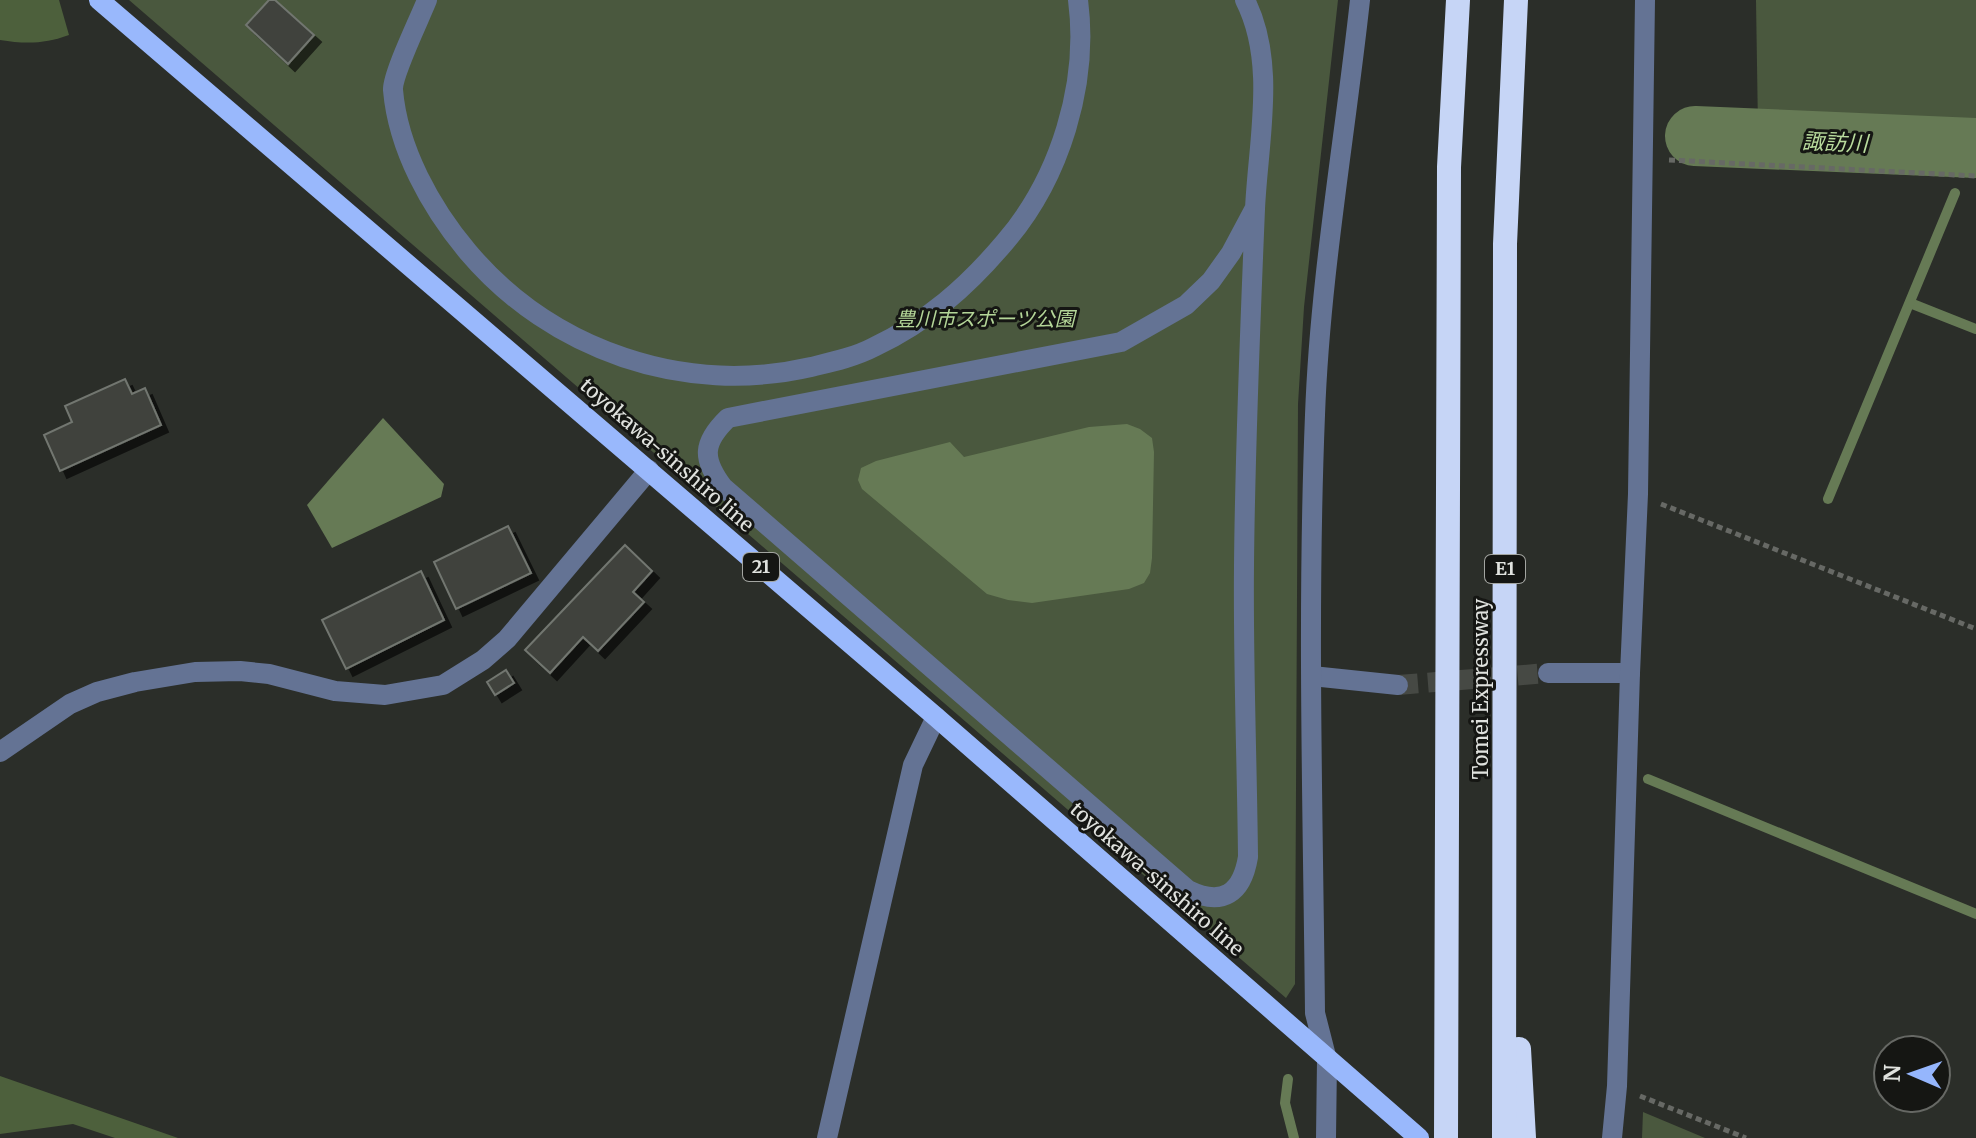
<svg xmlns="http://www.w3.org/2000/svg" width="1976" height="1138" font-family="Merriweather,'Noto Sans JP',serif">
  <defs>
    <filter id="shadow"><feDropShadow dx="7" dy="7" stdDeviation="0" flood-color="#0009"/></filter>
  </defs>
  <rect width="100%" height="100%" fill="#2b2e29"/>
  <g fill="#4a583e">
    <path d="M129,0H1338L1304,307L1298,404L1295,984L1286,998Z"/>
    <path d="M1756,0H1976V137L1758,129Z"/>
    <path d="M1643,1112L1705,1138H1642Z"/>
  </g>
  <g fill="#4d603c">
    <path d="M0,0H59L69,35C45,44 25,44 0,40Z"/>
    <path d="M0,1076L178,1138H115L73,1124L0,1134Z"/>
  </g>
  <g fill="#667a55">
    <path d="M383,418L444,484L441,497L332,548L307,505Z"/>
    <path d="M1127,424L1140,429L1152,438L1154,452L1152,558L1150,573L1144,583L1129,589L1032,603L1008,600L987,594L862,489L858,480L861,468L876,461L950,442L964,457L1089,427Z"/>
  </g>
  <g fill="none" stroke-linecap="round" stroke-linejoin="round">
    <g stroke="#667a55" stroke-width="10">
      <path d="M1910,303L1976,329"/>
      <path d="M1828,499L1955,193"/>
      <path d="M1648,779L1976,914"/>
      <path d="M1288,1079L1285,1103L1294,1138"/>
    </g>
    <path stroke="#667a55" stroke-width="60" d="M1695,136L1976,148"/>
  </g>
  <g fill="#3f433d" stroke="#727670" stroke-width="2" filter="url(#shadow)">
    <path d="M269,0H275L314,35L288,64L246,25Z"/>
    <path d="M125,379L132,394L145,388L161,425L60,471L44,435L72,422L65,406Z"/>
    <path d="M508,526L531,573L456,609L434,562Z"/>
    <path d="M625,545L652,571L633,592L644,602L598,651L583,637L550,673L525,650Z"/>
    <path d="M421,571L444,620L346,669L322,620Z"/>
    <path d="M506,670L514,683L495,695L487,682Z"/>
  </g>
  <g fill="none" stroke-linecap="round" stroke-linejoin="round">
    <path stroke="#464944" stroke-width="20" stroke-dasharray="20 10" stroke-linecap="butt" d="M1398,685L1548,673"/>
    <g stroke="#676965" stroke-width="5" stroke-dasharray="6 4" stroke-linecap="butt">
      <path d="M1669,160L1976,176"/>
      <path d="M1661,504L1976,629"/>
      <path d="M1640,1096L1746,1138"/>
    </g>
    <g stroke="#647394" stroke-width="20">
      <path d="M427,0C420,18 392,75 393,90C398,149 431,208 468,252C552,351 685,396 811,367C832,362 855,357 874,347C927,322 967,287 1005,242C1060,178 1089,84 1078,0"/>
      <path d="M1245,0C1277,63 1258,141 1255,209C1250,328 1245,447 1244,566C1243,663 1247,760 1248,857C1242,893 1223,907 1188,890L723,487C702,459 702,443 728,418L1121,342L1186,305L1211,281L1231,253L1255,208"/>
      <path d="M1548,673H1630"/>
      <path d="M1312,676L1398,685"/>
      <path d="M0,752L70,704L97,692L135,682L195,672L240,671L269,674L335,691L385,695L443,685L483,660L507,639L649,470"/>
      <path d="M827,1138L913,765L936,717"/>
      <path d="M1326,1138L1327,1060L1315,1013C1313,814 1307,614 1315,415C1320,276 1345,138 1360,0"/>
      <path d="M1612,1138L1617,1086L1630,673L1638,494L1645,0"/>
    </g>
    <path stroke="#99b8fc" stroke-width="20" d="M99,0L936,717L1419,1138"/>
    <g stroke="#c6d5f6" stroke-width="24">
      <path d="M1519,1049L1524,1138"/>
      <path d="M1446,1138L1449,167L1458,0"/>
      <path d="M1504,1138L1505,244L1516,0"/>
    </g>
  </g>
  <g text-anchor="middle" stroke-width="6" stroke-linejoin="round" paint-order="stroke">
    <g fill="#151613" stroke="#a3a5a1" stroke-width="2">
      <rect x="743" y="553" width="36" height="28" rx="6"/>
      <rect x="1485" y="555" width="40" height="28" rx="6"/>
    </g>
    <g font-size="18" font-weight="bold" fill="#e0e2de">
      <text x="761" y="573">21</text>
      <text x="1505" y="575">E1</text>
    </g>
    <g font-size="20" font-style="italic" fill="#b4d698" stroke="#151613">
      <text x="985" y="326">豊川市スポーツ公園</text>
    </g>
    <g font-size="20" fill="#e0e2de" stroke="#151613">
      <text transform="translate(667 455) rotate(41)" y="7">toyokawa-sinshiro line</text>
      <text transform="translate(1481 689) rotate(-90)" y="7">Tomei Expressway</text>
      <text transform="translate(1157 879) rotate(41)" y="7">toyokawa-sinshiro line</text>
    </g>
    <g font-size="22" font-style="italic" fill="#b9db9d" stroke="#151613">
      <text transform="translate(1835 142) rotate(2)" y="8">諏訪川</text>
    </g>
  </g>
  <g transform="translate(1912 1074) rotate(272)"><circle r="38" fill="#151613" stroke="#666864" stroke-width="2"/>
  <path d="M0-6L14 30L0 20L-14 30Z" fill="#95b6fd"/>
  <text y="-12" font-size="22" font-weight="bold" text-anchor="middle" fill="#e0e2de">N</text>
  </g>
</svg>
